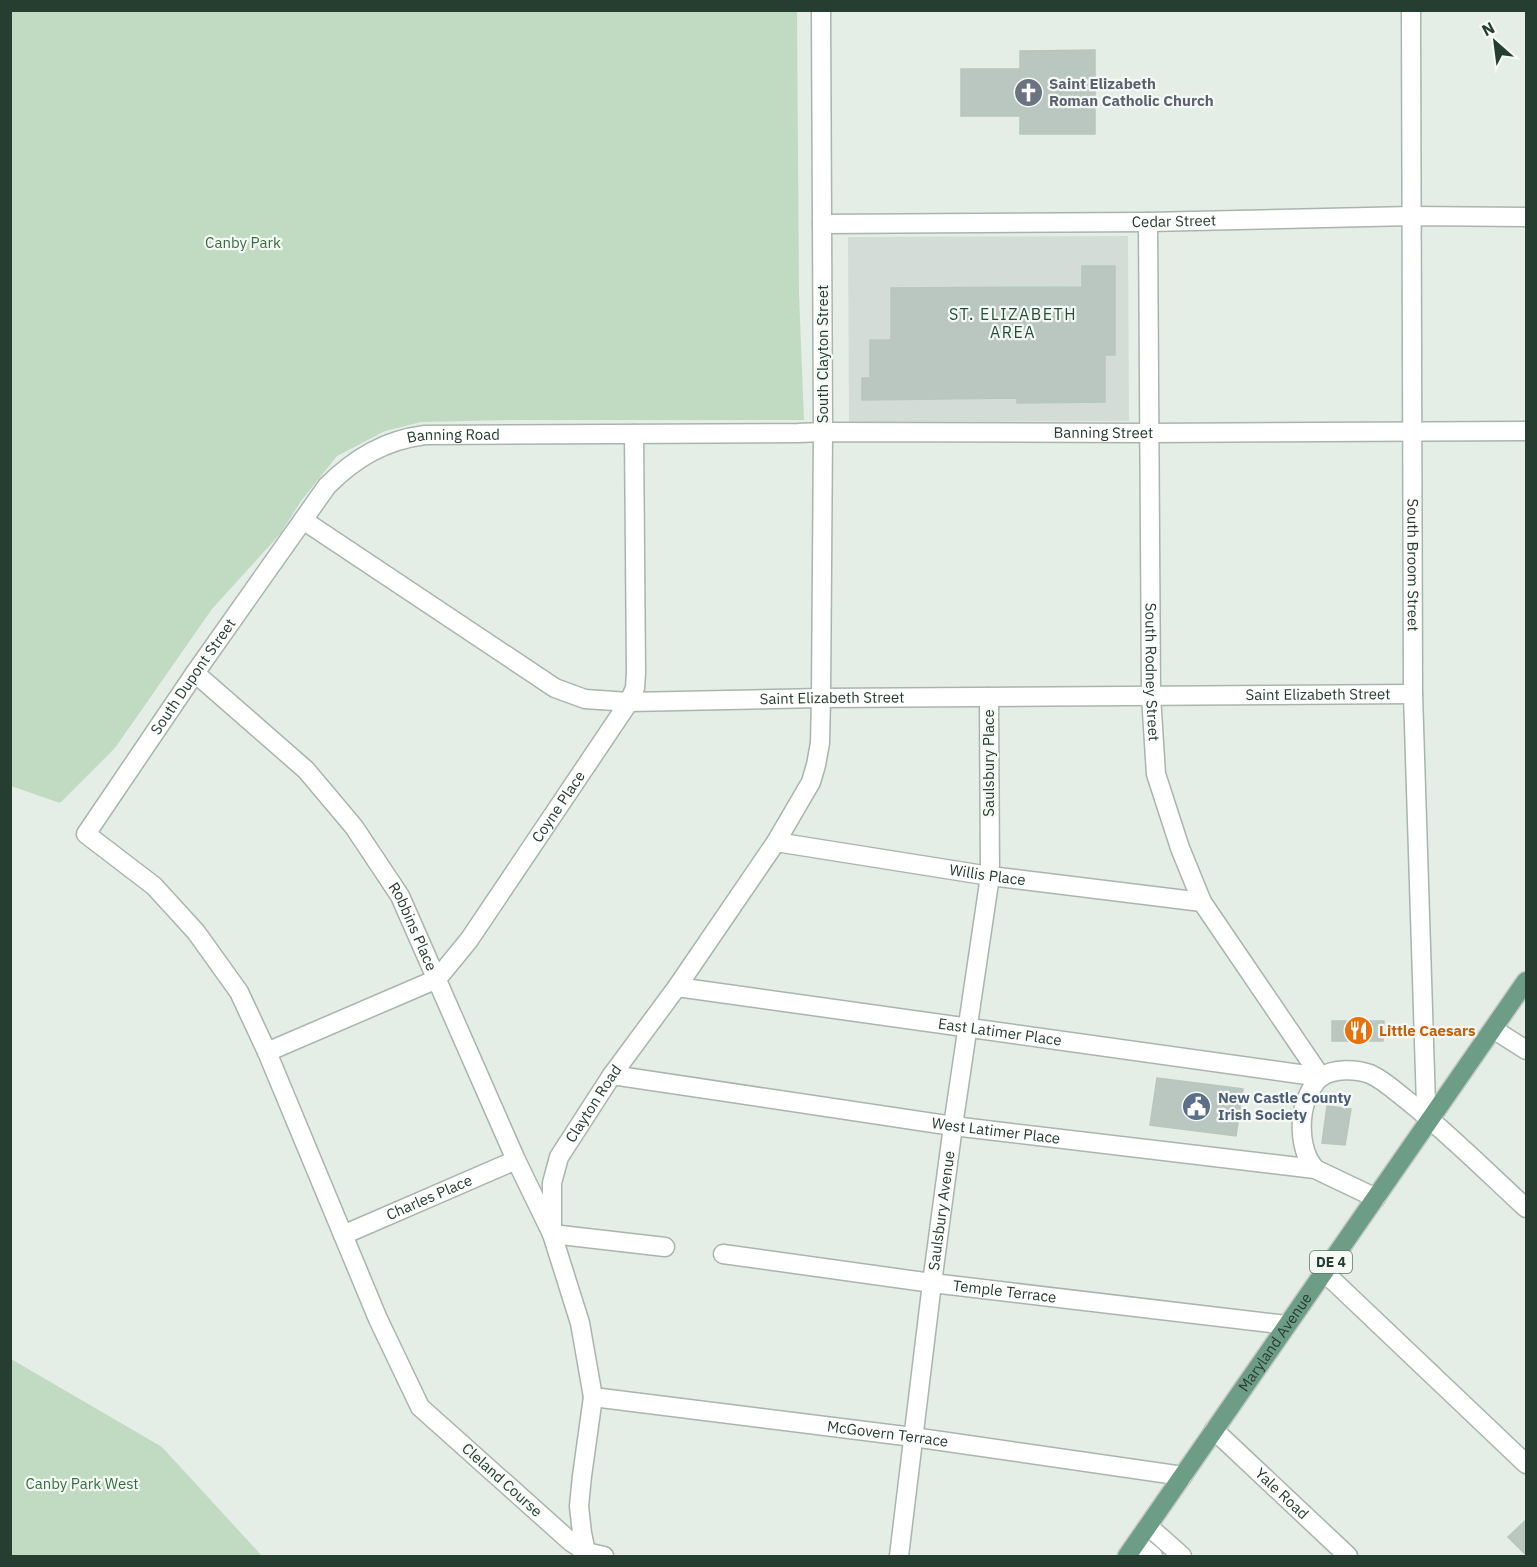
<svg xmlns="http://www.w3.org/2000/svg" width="1537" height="1567" font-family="'IBM Plex Sans',sans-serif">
  <rect width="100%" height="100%" fill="#e5ede7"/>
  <path fill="#d3dcd6" d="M1128,236L1129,421L849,422L848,237Z"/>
  <g fill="#c0dbc1">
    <path d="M11,10L797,11L799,294L804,420H510L421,422L385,431L337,456L301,501L280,534L212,609L115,748L60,803L11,786Z"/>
    <path d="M11,1359L162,1447L262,1556H11Z"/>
  </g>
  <g fill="#bac7c0" stroke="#b8c6bd" stroke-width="1.5">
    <path d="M1095,50V134H1020V116H961V69H1020V51Z"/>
    <path d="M1082,266H1115V355H1105V402L1017,403V398L862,400V378H870V340H891V288L1082,287Z"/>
    <path d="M1332,1021H1384L1383,1041H1332Z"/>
    <path d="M1157,1078L1243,1089L1236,1136L1150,1125Z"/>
    <path d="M1327,1106L1351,1109L1345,1145L1322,1143Z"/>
    <path d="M1527,1519V1556L1508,1537Z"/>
  </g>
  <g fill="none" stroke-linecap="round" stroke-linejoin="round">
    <defs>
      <g id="street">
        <path id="s1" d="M1148,222L1151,696L1156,774L1180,848L1202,902L1321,1077"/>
        <path id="s2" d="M822,224L1148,222L1411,216L1526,217"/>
        <path id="s3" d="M303,520L555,688L585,699L629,702L821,698L1413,694"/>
        <path id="s4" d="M195,673L306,770L354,827L400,896L516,1160L552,1234L665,1247"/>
        <path id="s5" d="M776,842L990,876L1202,902"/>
        <path id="s6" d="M677,987L1321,1077"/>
        <path d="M1493,1029L1526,1050"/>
        <path id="s7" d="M267,1052L437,979L469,940L629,702L635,688L636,673L634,434"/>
        <path id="s8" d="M612,1075L953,1126L1315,1169L1376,1198"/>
        <path d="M1315,1169C1313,1166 1310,1162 1308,1158C1300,1141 1300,1117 1306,1100C1309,1093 1315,1081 1321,1077C1334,1068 1356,1069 1370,1074C1384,1080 1396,1092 1408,1101C1449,1134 1487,1172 1526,1208"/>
        <path id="s9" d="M343,1235L516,1160"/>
        <path id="s10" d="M723,1254L932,1283L1287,1325"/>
        <path d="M1324,1272L1526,1464"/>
        <path id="s11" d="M593,1397L913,1437L1183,1476"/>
        <path id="s12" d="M1214,1430L1348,1556"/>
        <path d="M1148,1526L1182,1556"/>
        <path d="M1137,1543L1153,1556"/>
        <path id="s13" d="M590,1556L586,1552L582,1533L579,1506L582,1476L593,1397L580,1323L552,1234V1183L559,1157L612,1075L677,987L776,842L811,782L816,765L820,743L821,698L823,432L821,10"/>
        <path id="s14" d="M604,1556L586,1552L571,1542L420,1407L378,1319L267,1052L239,992L196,932L154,886L86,834L195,673L327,486C355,458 385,440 425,435L798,433L823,432L1149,433L1526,431"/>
        <path id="s15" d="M899,1556L932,1283L953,1126L990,876L989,697"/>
      </g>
      <g id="secondary">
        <path id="s16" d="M1411,10L1413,694L1426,1105L1430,1119"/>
      </g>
      <g id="primary">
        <path id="s17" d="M1127,1556L1526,981"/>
      </g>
    </defs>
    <use href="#street" stroke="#a8b5ad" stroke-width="21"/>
    <use href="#secondary" stroke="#a4b7ad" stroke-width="21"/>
    <use href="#primary" stroke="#c2c9c5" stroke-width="21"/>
    <use href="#street" stroke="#fff" stroke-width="18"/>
    <use href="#secondary" stroke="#fff" stroke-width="18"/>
    <use href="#primary" stroke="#6e9d87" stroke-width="18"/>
  </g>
  <defs>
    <symbol id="church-disc" viewBox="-11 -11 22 22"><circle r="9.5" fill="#6b7280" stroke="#f5f9f6"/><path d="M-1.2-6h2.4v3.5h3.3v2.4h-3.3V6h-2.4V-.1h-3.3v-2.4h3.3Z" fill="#fff"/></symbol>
    <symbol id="restaurant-disc" viewBox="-11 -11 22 22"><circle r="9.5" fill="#e8710a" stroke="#f5f9f6"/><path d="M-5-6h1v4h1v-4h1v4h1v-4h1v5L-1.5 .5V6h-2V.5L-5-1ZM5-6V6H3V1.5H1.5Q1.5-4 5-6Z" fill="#fff"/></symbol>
    <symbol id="civic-disc" viewBox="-11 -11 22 22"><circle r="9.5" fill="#5c6f8a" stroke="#f5f9f6"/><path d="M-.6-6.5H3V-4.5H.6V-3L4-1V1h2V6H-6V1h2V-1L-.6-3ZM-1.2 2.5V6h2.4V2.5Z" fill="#fff"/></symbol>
  </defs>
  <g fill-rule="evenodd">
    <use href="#church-disc" x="1012" y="76" width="33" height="33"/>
    <use href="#restaurant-disc" x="1342" y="1014" width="33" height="33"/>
    <use href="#civic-disc" x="1180" y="1090" width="33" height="33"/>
  </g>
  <g text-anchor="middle" stroke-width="4.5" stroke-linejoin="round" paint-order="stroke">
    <rect fill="#f5f9f6" stroke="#64756c" stroke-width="1.5" x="1310" y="1251" width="42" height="22" rx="4.5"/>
    <g font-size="14" font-weight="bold" fill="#263d31">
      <text x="1331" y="1267">DE 4</text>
    </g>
    <g font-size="15" font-weight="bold" fill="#5b616d" stroke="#f5f9f6" text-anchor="start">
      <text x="1049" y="89">Saint Elizabeth<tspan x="1049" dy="17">Roman Catholic Church</tspan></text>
    </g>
    <g font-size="15" fill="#263d31" stroke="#f5f9f6">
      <text dy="5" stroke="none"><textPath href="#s2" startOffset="352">Cedar Street</textPath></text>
      <text transform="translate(823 354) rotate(-90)" y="5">South Clayton Street</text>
      <text dy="5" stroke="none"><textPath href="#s14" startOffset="2128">Banning Street</textPath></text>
      <text dy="5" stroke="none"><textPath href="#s14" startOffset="1478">Banning Road</textPath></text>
      <text dy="5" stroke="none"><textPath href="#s16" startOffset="555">South Broom Street</textPath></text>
      <text dy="5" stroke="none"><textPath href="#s1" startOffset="450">South Rodney Street</textPath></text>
      <text dy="5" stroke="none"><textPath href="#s14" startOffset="1104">South Dupont Street</textPath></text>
      <text dy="5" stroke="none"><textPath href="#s3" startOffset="1068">Saint Elizabeth Street</textPath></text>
      <text dy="5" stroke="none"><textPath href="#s3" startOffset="582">Saint Elizabeth Street</textPath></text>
      <text transform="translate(989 763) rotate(-90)" y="5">Saulsbury Place</text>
      <text dy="5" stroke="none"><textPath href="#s7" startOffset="396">Coyne Place</textPath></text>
      <text dy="5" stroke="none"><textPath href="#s5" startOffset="214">Willis Place</textPath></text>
      <text dy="5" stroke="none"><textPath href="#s4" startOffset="338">Robbins Place</textPath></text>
      <text dy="5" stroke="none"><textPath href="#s6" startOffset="326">East Latimer Place</textPath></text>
      <text dy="5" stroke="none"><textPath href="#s13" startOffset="472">Clayton Road</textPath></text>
      <text dy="5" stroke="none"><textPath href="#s8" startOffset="388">West Latimer Place</textPath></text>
      <text dy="5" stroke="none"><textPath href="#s9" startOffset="94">Charles Place</textPath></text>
      <text dy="5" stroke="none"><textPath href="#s15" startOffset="348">Saulsbury Avenue</textPath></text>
      <text dy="5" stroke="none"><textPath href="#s10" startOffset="284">Temple Terrace</textPath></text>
      <text dy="5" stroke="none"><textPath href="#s17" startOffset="260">Maryland Avenue</textPath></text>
      <text dy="5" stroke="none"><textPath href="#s11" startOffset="297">McGovern Terrace</textPath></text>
      <text transform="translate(502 1480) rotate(42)" y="5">Cleland Course</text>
      <text dy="5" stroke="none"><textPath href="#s12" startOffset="93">Yale Road</textPath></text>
    </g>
    <g font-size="15" fill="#346f3e" stroke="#f5f9f6">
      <text x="243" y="248">Canby Park</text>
      <text x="82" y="1489">Canby Park West</text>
    </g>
    <g font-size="15" font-weight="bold" fill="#c56008" stroke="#f5f9f6" text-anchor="start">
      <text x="1379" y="1036">Little Caesars</text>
    </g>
    <g font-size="15" font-weight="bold" fill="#4e5e75" stroke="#f5f9f6" text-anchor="start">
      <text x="1218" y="1103">New Castle County<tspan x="1218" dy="17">Irish Society</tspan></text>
    </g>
    <g font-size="16" letter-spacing="1.5" fill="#244d3a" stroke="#f5f9f6">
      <text x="1013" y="320">ST. ELIZABETH<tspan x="1013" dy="18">AREA</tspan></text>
    </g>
  </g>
  <rect width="1537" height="1567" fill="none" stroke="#263d31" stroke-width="24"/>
  <g transform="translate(1495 42) rotate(332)" stroke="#f5f9f6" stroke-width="4.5" paint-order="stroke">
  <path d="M0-4.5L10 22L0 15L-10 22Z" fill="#263d31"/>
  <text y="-9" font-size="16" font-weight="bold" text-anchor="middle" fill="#263d31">N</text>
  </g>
</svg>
